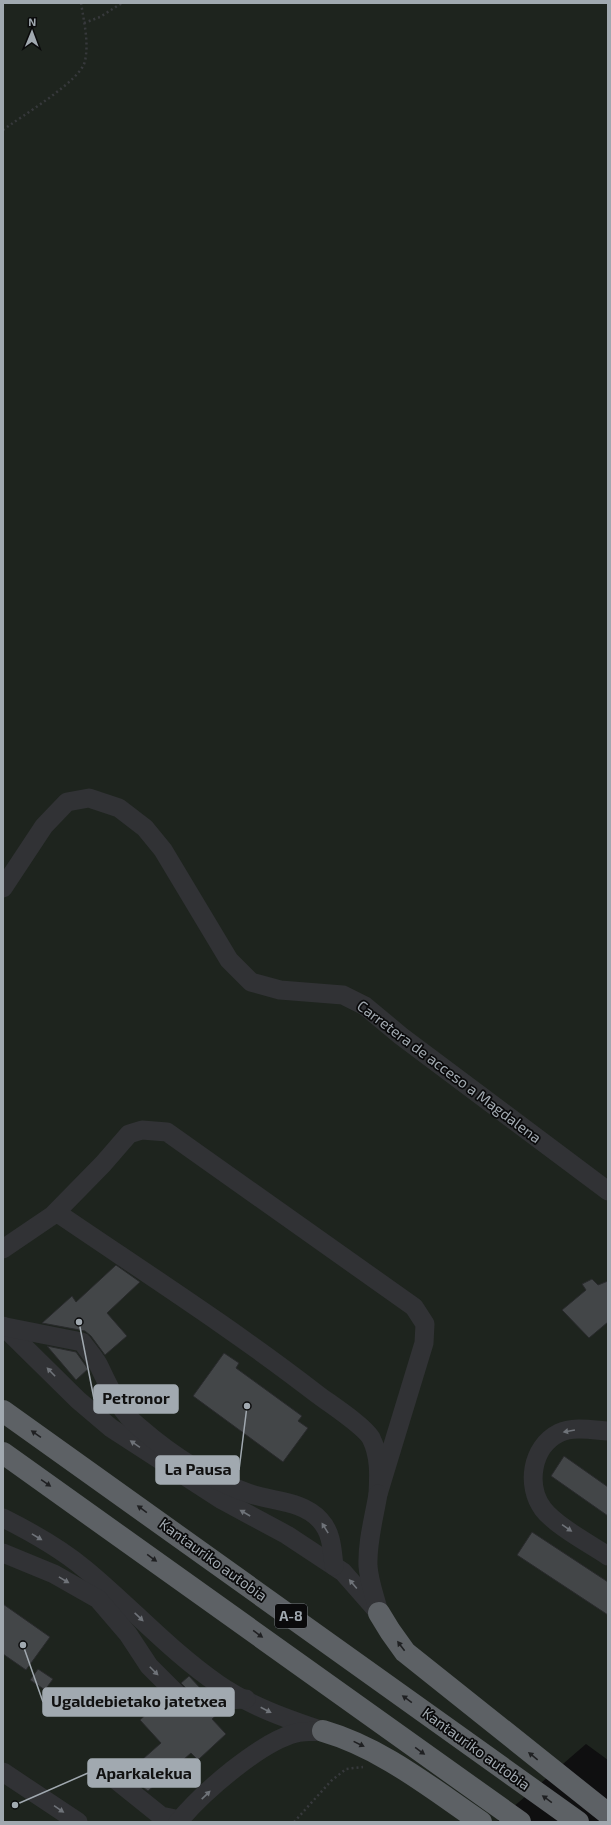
<svg xmlns="http://www.w3.org/2000/svg" width="611" height="1825" font-family="'Exo 2',sans-serif">
  <rect width="100%" height="100%" fill="#0f0f10"/>
  <path fill="#1e241e" d="M3,3H608V1760L586,1744L496,1822H3Z"/>
  <g fill="#434648" stroke="#292a2c">
    <path d="M116,1265L140,1282L107,1313L127,1336L105,1355L91,1336L85,1331L42,1323L72,1296L76,1302Z"/>
    <path d="M592,1279L598,1285L608,1281V1322L589,1338L562,1310L586,1290L582,1284Z"/>
    <path d="M47,1346L76,1352L88,1369L76,1380Z"/>
    <path d="M224,1353L239,1363L236,1368L302,1416L298,1421L308,1428L283,1462L193,1396Z"/>
    <path d="M564,1456L608,1487V1516L551,1476Z"/>
    <path d="M532,1532L608,1582V1615L517,1555Z"/>
    <path d="M3,1604L50,1637L26,1670L3,1654Z"/>
    <path d="M38,1669L53,1679L45,1690L30,1680Z"/>
    <path d="M189,1676L202,1690L189,1691L181,1683Z"/>
    <path d="M165,1697L181,1712L221,1711L212,1719L226,1734L198,1760L191,1753L148,1791L126,1774L161,1743L140,1720Z"/>
  </g>
  <g fill="none" stroke-linecap="round" stroke-linejoin="round">
    <g stroke="#37393c" stroke-width="2.5" stroke-dasharray="2 3" stroke-linecap="butt">
      <path d="M84,23L100,17L122,3"/>
      <path d="M3,130C20,117 81,81 85,61C89,42 84,22 81,3"/>
      <path d="M294,1822L331,1781L346,1769L363,1767"/>
    </g>
    <g stroke="#313235" stroke-width="19">
      <path d="M3,888L44,826L67,802L89,798L119,808L145,828L163,850L229,960L251,982L280,990L343,995L365,1006L401,1036L608,1191"/>
      <path d="M3,1249L53,1215L103,1164L129,1134L142,1130L167,1132L414,1307L425,1324L424,1343L378,1494C379,1475 380,1456 371,1438C363,1425 330,1404 317,1394C233,1329 144,1272 56,1212"/>
      <path d="M3,1326L78,1400L111,1428L222,1500L287,1535L343,1572L379,1613"/>
      <path d="M6,1327L82,1342C87,1349 93,1356 98,1364C109,1386 119,1411 139,1427C170,1454 208,1479 248,1493C272,1502 302,1500 320,1520C332,1533 332,1549 334,1566"/>
      <path d="M608,1431C593,1430 573,1426 559,1433C531,1447 526,1486 543,1509C556,1526 590,1544 608,1556"/>
      <path d="M3,1518C31,1532 61,1549 85,1569C130,1606 170,1651 218,1684C250,1706 287,1719 323,1731"/>
      <path d="M3,1553L54,1574L98,1599L128,1634L149,1666L185,1702L246,1699"/>
      <path d="M378,1609C374,1594 369,1581 368,1566C367,1542 374,1518 378,1494"/>
      <path d="M3,1772L78,1822"/>
      <path d="M115,1779L161,1816L180,1820"/>
      <path d="M178,1822C202,1793 260,1742 296,1733C303,1731 311,1732 318,1731"/>
    </g>
    <g stroke="#5d6165" stroke-width="22">
      <path d="M3,1411L578,1822"/>
      <path d="M3,1453L520,1822"/>
      <path d="M379,1613L390,1631L405,1652L608,1814"/>
      <path d="M323,1731C382,1748 431,1788 481,1822"/>
    </g>
  </g>
  <defs><path id="oneway-solid" d="M-6-.8H1V-3.2L6.5 0L1 3.2V.8H-6Z"/></defs>
  <g fill="#6f7379">
    <use href="#oneway-solid" transform="translate(51 1372) rotate(-134)"/>
    <use href="#oneway-solid" transform="translate(569 1431) rotate(170)"/>
    <use href="#oneway-solid" transform="translate(135 1444) rotate(-146)"/>
    <use href="#oneway-solid" transform="translate(245 1513) rotate(-150)"/>
    <use href="#oneway-solid" transform="translate(325 1528) rotate(-122)"/>
    <use href="#oneway-solid" transform="translate(567 1528) rotate(34)"/>
    <use href="#oneway-solid" transform="translate(37 1537) rotate(31)"/>
    <use href="#oneway-solid" transform="translate(64 1580) rotate(31)"/>
    <use href="#oneway-solid" transform="translate(353 1584) rotate(-130)"/>
    <use href="#oneway-solid" transform="translate(139 1617) rotate(43)"/>
    <use href="#oneway-solid" transform="translate(154 1671) rotate(45)"/>
    <use href="#oneway-solid" transform="translate(266 1710) rotate(27)"/>
    <use href="#oneway-solid" transform="translate(206 1795) rotate(-44)"/>
    <use href="#oneway-solid" transform="translate(59 1809) rotate(34)"/>
  </g>
  <g fill="#1f2022">
    <use href="#oneway-solid" transform="translate(36 1434) rotate(-145)"/>
    <use href="#oneway-solid" transform="translate(46 1483) rotate(35)"/>
    <use href="#oneway-solid" transform="translate(142 1509) rotate(-144)"/>
    <use href="#oneway-solid" transform="translate(152 1558) rotate(36)"/>
    <use href="#oneway-solid" transform="translate(258 1634) rotate(36)"/>
    <use href="#oneway-solid" transform="translate(401 1646) rotate(-127)"/>
    <use href="#oneway-solid" transform="translate(407 1699) rotate(-144)"/>
    <use href="#oneway-solid" transform="translate(359 1744) rotate(26)"/>
    <use href="#oneway-solid" transform="translate(420 1751) rotate(36)"/>
    <use href="#oneway-solid" transform="translate(533 1756) rotate(-141)"/>
    <use href="#oneway-solid" transform="translate(547 1799) rotate(-144)"/>
  </g>
  <g text-anchor="middle" stroke-width="3.5" stroke-linejoin="round" paint-order="stroke">
    <rect fill="#0a0a0b" stroke="#74797e" stroke-width="1" x="275" y="1604" width="32" height="24" rx="3"/>
    <g font-size="14" font-weight="bold" fill="#a1a9b0">
      <text x="291" y="1621">A-8</text>
    </g>
    <g font-size="15" fill="#a1a9b0" stroke="#0a0a0b">
      <text transform="translate(449 1072) rotate(37)" y="5">Carretera de acceso a Magdalena</text>
      <text transform="translate(213 1560) rotate(36)" y="5">Kantauriko autobia</text>
      <text transform="translate(476 1749) rotate(36)" y="5">Kantauriko autobia</text>
    </g>
  </g>
  <path fill="none" stroke="#a1a9b0" stroke-width="1.5" d="M79 1322L94 1399M247 1406L239 1470M23 1645L43 1702M15 1805L88 1773"/>
  <g fill="#a1a9b0" stroke="#0a0a0b" stroke-width="1.5">
    <circle cx="79" cy="1322" r="4"/>
    <circle cx="247" cy="1406" r="4"/>
    <circle cx="23" cy="1645" r="4"/>
    <circle cx="15" cy="1805" r="4"/>
  </g>
  <g fill="#a1a9b0" stroke="#a1a9b0" stroke-width="1.5">
    <rect x="94" y="1385" width="84" height="28" rx="4"/>
    <rect x="156" y="1456" width="83" height="28" rx="4"/>
    <rect x="43" y="1688" width="191" height="28" rx="4"/>
    <rect x="88" y="1759" width="112" height="28" rx="4"/>
  </g>
  <g font-size="16" text-anchor="middle" font-weight="bold" fill="#111">
    <text x="136" y="1404">Petronor</text>
    <text x="198" y="1475">La Pausa</text>
    <text x="139" y="1707">Ugaldebietako jatetxea</text>
    <text x="144" y="1779">Aparkalekua</text>
  </g>
  <rect width="611" height="1825" fill="none" stroke="#a1a9b0" stroke-width="8"/>
  <g transform="translate(32 32) rotate(1)" stroke="#0a0a0b" stroke-width="3" paint-order="stroke">
  <path d="M0-3L7 15L0 10L-7 15Z" fill="#a1a9b0"/>
  <text y="-6" font-size="11" font-weight="bold" text-anchor="middle" fill="#a1a9b0">N</text>
  </g>
</svg>
